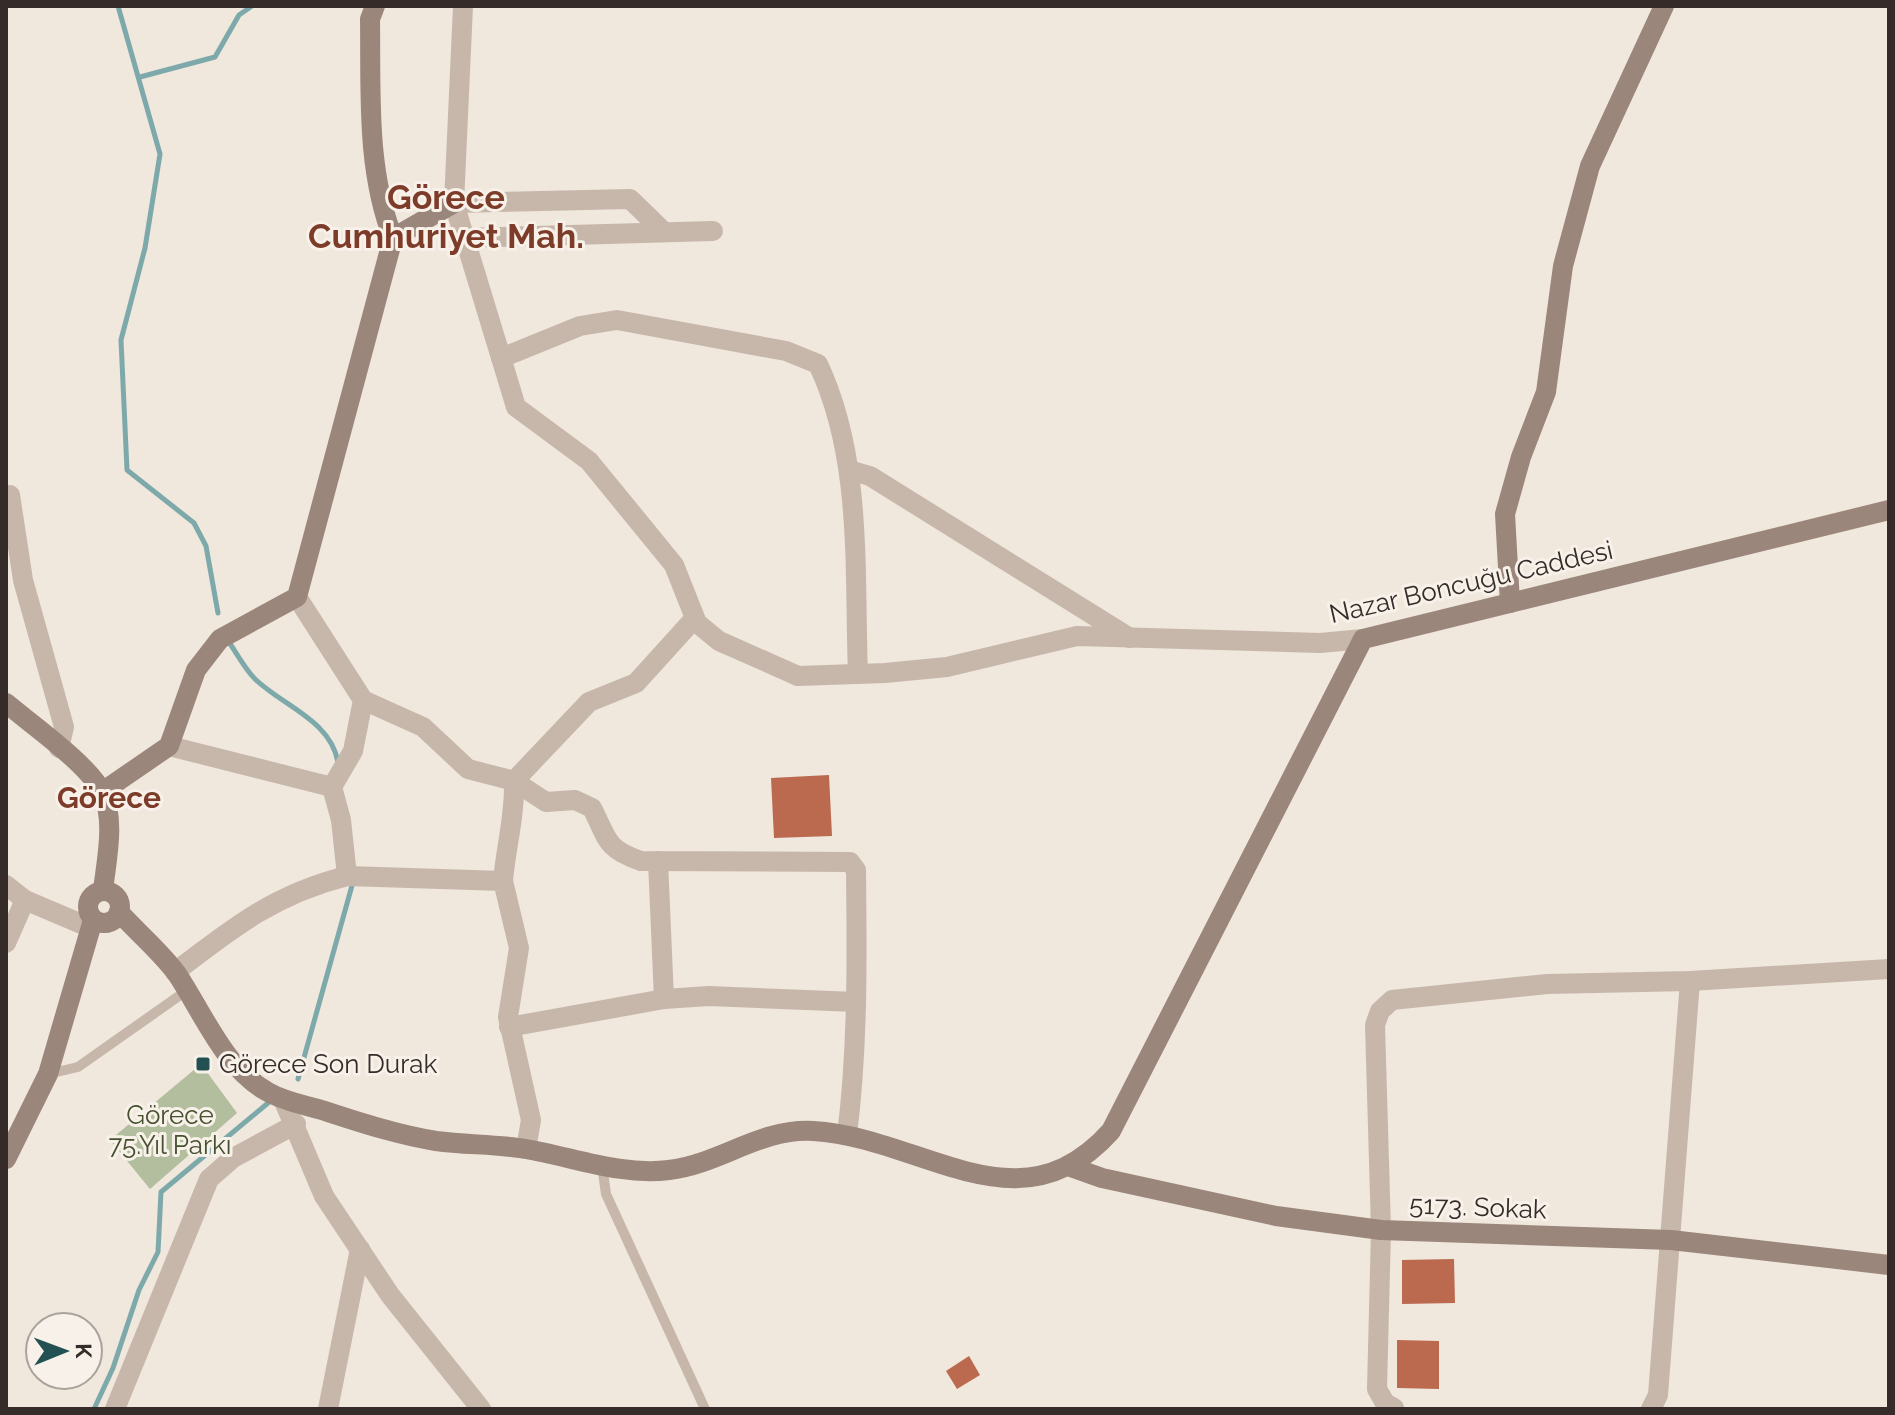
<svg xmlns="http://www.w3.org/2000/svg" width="1895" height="1415" font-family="Raleway,sans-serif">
  <rect width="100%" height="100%" fill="#f0e7dd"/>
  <path fill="#b3be9e" d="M201,1064L237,1113L150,1189L110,1140Z"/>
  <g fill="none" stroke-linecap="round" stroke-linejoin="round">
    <g stroke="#7ea9aa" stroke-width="5">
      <path d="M118,6L160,154L145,248L121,340L127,470L194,523L206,546L218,613"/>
      <path d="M140,77L215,57L239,15L252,6"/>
      <path d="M229,642C237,654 245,669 255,679C283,706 330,720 338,762"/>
      <path d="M298,1079L353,882"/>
      <path d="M94,1409L113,1368L139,1290L158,1252L161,1192L268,1103"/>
    </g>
  </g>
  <g fill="#bb694f">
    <path d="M829,775L832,836L774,838L771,778Z"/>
    <path d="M1454,1259L1455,1303L1402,1304V1260Z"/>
    <path d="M1397,1340L1439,1341V1389L1397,1388Z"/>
    <path d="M969,1356L980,1375L957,1389L946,1371Z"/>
  </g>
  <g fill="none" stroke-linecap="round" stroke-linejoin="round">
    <g stroke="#c7b7aa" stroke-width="10">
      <path d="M48,1074L78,1067L186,991"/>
      <path d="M602,1165L606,1194L705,1409"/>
    </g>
    <g stroke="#c7b7aa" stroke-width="20">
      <path d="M463,6L454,203L516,407L589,461L674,565L697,623L719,641L798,676L885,673L947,667L1077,636L1320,643L1363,639"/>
      <path d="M454,203L630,199L664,232"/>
      <path d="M463,238L713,231"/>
      <path d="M501,358L580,326L617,320L786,351L818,364C863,459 854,572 858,674"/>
      <path d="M849,470L870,476L1130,638"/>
      <path d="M10,495L23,580L64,727L59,748"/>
      <path d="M297,597L363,700L353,751L332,787L341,820L347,876"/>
      <path d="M363,700L423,727L468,769L514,781L546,802L575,800L592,808C608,839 605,849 641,861L850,862L856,870C857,959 858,1047 847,1135"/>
      <path d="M169,746L332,787"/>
      <path d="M658,861L664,999"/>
      <path d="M503,881C506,846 515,817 514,781L589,702L636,683L694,619"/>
      <path d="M6,885L25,900L91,928"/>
      <path d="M6,943L25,900"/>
      <path d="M175,972C232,928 275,894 347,876L503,881L519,948L508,1017L531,1120L526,1149"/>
      <path d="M509,1027L664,999L709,996L856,1002"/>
      <path d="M283,1099L324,1196L390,1295L481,1409"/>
      <path d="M1394,1408L1385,1403L1377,1389L1381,1230L1375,1025L1380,1011L1392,1000L1547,984L1690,981L1889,969"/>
      <path d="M115,1409L209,1179L233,1158L296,1124"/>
      <path d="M328,1409L360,1249"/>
      <path d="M1651,1409L1658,1395L1690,981"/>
    </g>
    <g stroke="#9a867b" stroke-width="20">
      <path d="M375,6L370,19C371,92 366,169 393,238"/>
      <path d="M1510,603L1505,514L1521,457L1546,392L1563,266L1590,166L1664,6"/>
      <path d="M6,703C31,724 88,764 102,792C116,820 106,862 103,891"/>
      <path d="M102,792L169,746L196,670L220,639L297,597L393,238L454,203"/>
      <circle cx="104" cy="907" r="16"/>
      <path d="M119,912C137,932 161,952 177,974C203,1013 225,1069 268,1092C285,1102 306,1105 325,1111C362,1123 398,1135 436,1141C466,1145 496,1144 526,1149C573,1157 621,1176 669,1170C720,1164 760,1128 813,1131C922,1137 1019,1234 1111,1131L1363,639L1889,510"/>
      <path d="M6,1159L48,1074L93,920"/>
      <path d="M1071,1167L1102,1178L1276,1216L1381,1230L1671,1240L1889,1265"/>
    </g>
  </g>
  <rect fill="#225053" stroke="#f8f1e9" stroke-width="3" x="195" y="1056" width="16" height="16" rx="4"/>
  <g text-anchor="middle" stroke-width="6" stroke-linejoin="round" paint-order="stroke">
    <g font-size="26" fill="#352c29" stroke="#f8f1e9">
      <text transform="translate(1471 582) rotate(-13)" y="9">Nazar Boncuğu Caddesi</text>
      <text transform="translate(1478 1207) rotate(2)" y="9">5173. Sokak</text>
    </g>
    <g font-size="26" fill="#352c29" stroke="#f8f1e9" text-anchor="start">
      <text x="219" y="1073">Görece Son Durak</text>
    </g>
    <g font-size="26" fill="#45512f" stroke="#f8f1e9">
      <text x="170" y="1124">Görece<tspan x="170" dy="30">75.Yıl Parkı</tspan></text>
    </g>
    <g font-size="30" font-weight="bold" fill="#7d3c29" stroke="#f8f1e9">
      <text x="109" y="808">Görece</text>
    </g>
    <g font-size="34" font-weight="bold" fill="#7d3c29" stroke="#f8f1e9">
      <text x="446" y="209">Görece<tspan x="446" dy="39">Cumhuriyet Mah.</tspan></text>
    </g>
  </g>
  <rect width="1895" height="1415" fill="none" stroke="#352c29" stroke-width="16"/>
  <g transform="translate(64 1351) rotate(89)"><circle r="38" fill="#f8f1e9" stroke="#aaa29c" stroke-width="2"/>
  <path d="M0-6L14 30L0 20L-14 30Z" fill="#225053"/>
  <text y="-12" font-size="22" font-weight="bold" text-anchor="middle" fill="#352c29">K</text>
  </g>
</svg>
